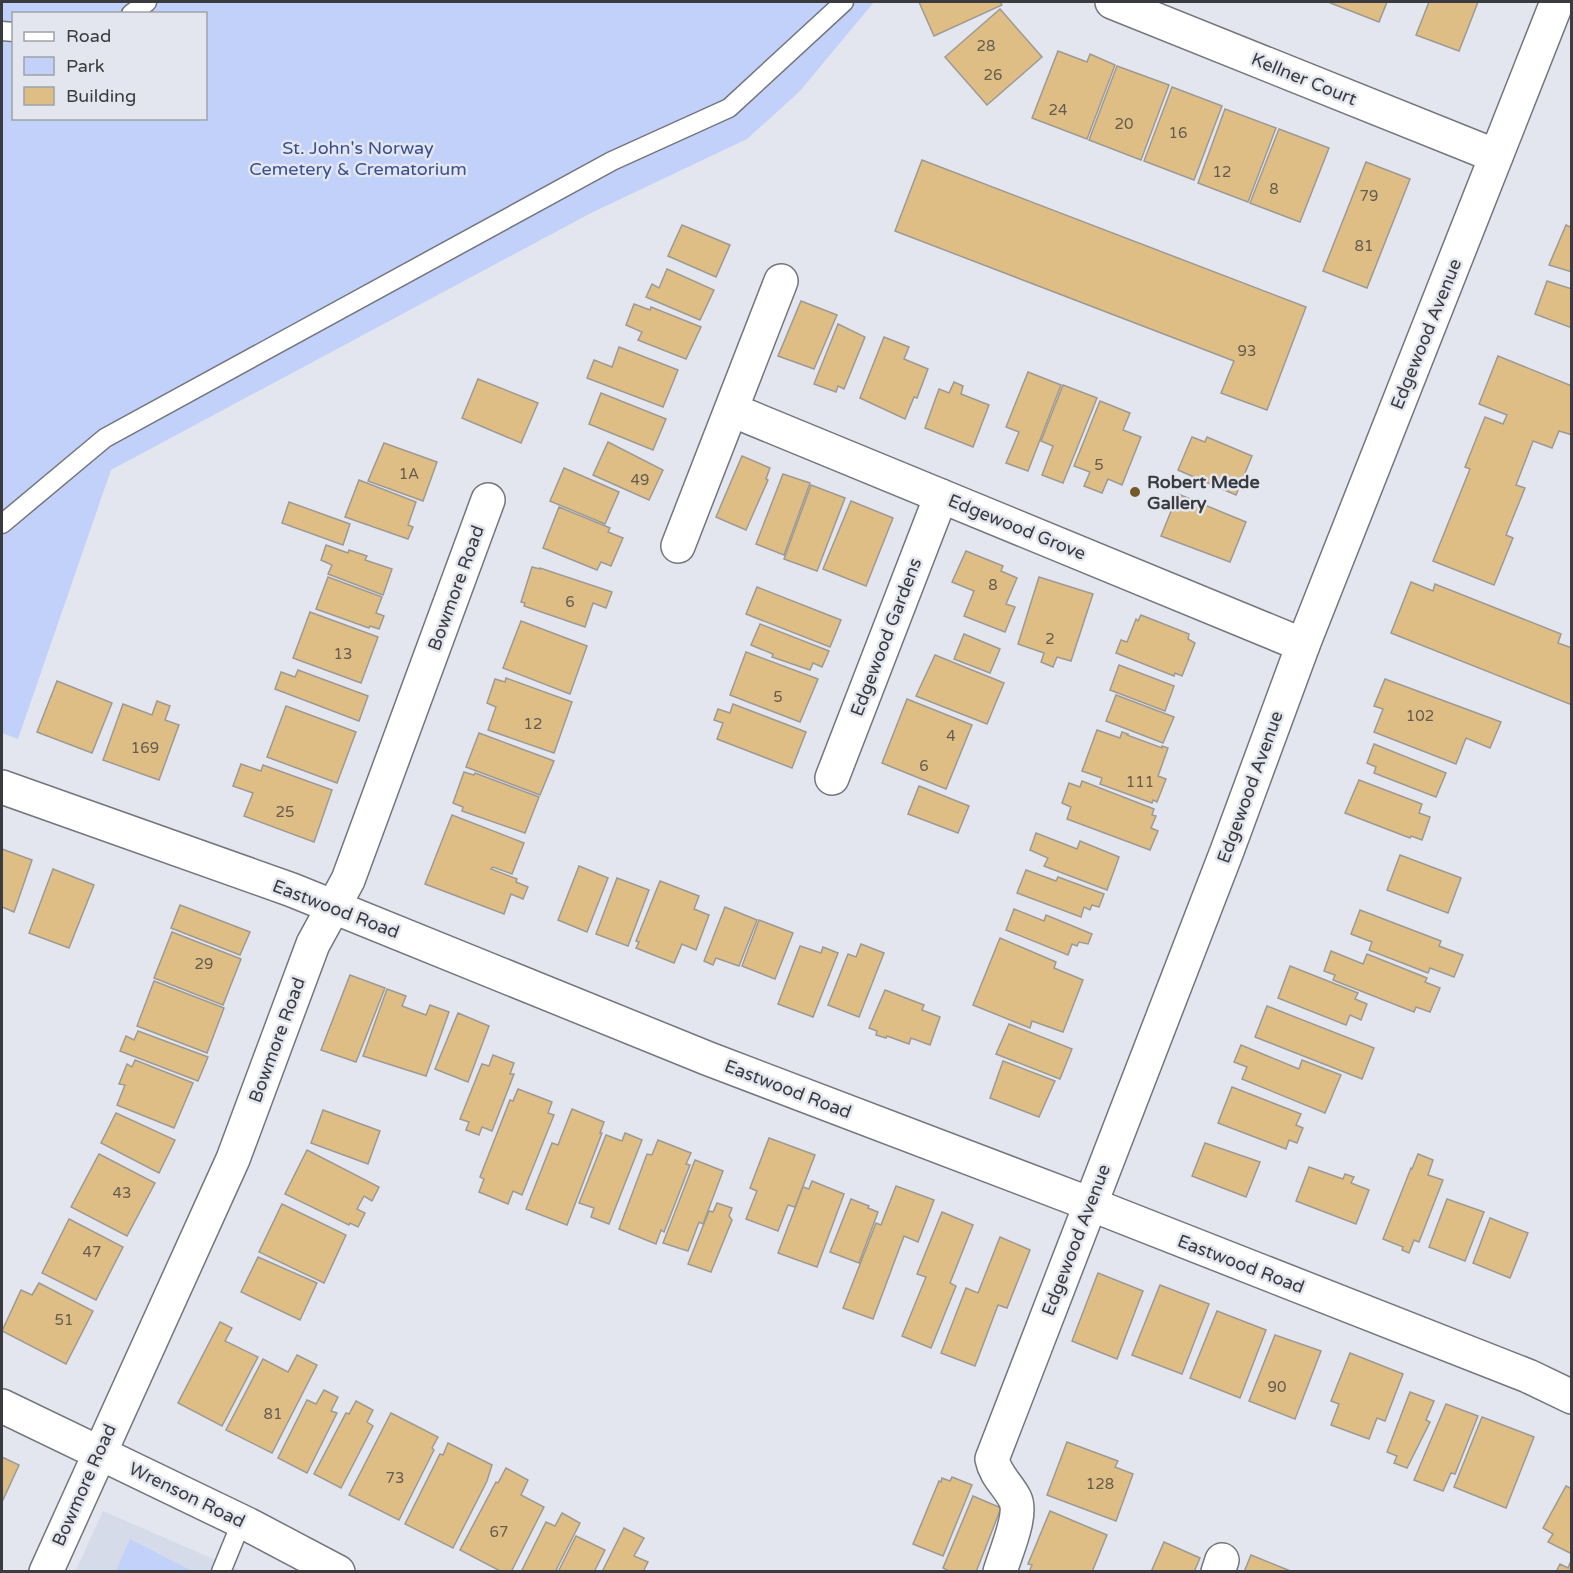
<svg xmlns="http://www.w3.org/2000/svg" width="1573" height="1573" font-family="'Varela Round',sans-serif">
  <rect width="100%" height="100%" fill="#e3e6ee"/>
  <path fill="#d6dbea" d="M103,1511L241,1571L75,1572Z"/>
  <g fill="#c2d1f9" fill-rule="evenodd">
    <path d="M2,2H874L800,91L747,139L591,213L111,470L18,739L2,733ZM14,14H206V118H14Z"/>
    <path d="M130,1539L192,1571H116Z"/>
  </g>
  <g fill="#dfbe85" stroke="#9e9a93" stroke-width="1.5">
    <path d="M919,2H1000L1002,5L934,36Z"/>
    <path d="M1328,2H1387L1379,22Z"/>
    <path d="M1429,2H1478L1459,51L1416,35Z"/>
    <path d="M1000,9L1042,57L987,105L945,57Z"/>
    <path d="M1058,51L1087,62L1090,54L1115,65L1087,139L1032,118Z"/>
    <path d="M1117,66L1169,85L1141,160L1089,140Z"/>
    <path d="M1172,87L1222,106L1194,180L1144,161Z"/>
    <path d="M1225,109L1276,128L1248,202L1198,183Z"/>
    <path d="M1279,129L1329,148L1300,222L1250,203Z"/>
    <path d="M922,160L1306,307L1267,410L1221,393L1234,361L895,231Z"/>
    <path d="M1366,162L1410,179L1367,288L1323,271Z"/>
    <path d="M682,225L730,245L716,277L668,256Z"/>
    <path d="M1566,225L1572,228V272L1549,265Z"/>
    <path d="M667,269L714,290L700,320L646,297L652,284L659,288Z"/>
    <path d="M1547,281L1572,289V328L1535,314Z"/>
    <path d="M801,301L837,315L814,369L778,356Z"/>
    <path d="M634,304L650,310L651,307L701,327L686,359L638,340L642,332L626,325Z"/>
    <path d="M838,324L865,337L844,389L838,386L836,392L814,384Z"/>
    <path d="M884,337L909,347L904,359L928,369L917,398L914,397L905,419L860,398Z"/>
    <path d="M619,347L678,370L663,407L587,378L594,360L612,367Z"/>
    <path d="M1498,356L1572,386V435L1559,431L1552,448L1533,441L1516,485L1525,488L1506,535L1513,538L1494,585L1433,561L1470,469L1465,467L1485,417L1503,424L1507,415L1479,404Z"/>
    <path d="M1028,372L1061,385L1028,471L1006,463L1019,432L1006,427Z"/>
    <path d="M478,379L538,403L521,443L462,418Z"/>
    <path d="M954,382L963,386L961,394L989,405L973,447L925,428L939,389L949,393Z"/>
    <path d="M1063,385L1097,398L1063,483L1042,475L1053,446L1041,441Z"/>
    <path d="M601,393L666,419L653,450L589,424Z"/>
    <path d="M1100,401L1130,413L1123,430L1141,437L1122,485L1108,479L1102,493L1084,486L1090,472L1074,466Z"/>
    <path d="M1192,437L1205,442L1207,437L1252,456L1236,495L1178,470Z"/>
    <path d="M608,442L663,470L649,500L593,475Z"/>
    <path d="M384,443L437,462L423,501L368,481Z"/>
    <path d="M742,456L770,468L766,479L768,480L746,530L716,517Z"/>
    <path d="M564,468L619,492L605,524L550,501Z"/>
    <path d="M783,474L810,483L784,555L756,544Z"/>
    <path d="M359,480L416,502L408,525L413,527L408,539L345,517Z"/>
    <path d="M811,485L845,498L817,571L784,559Z"/>
    <path d="M1178,494L1246,522L1230,562L1161,536Z"/>
    <path d="M851,501L893,518L866,586L823,569Z"/>
    <path d="M289,502L350,524L343,545L282,523Z"/>
    <path d="M559,507L610,528L608,532L623,538L611,566L601,562L597,570L543,548Z"/>
    <path d="M326,545L348,553L349,550L367,556L365,560L392,569L383,595L328,574L332,565L321,560Z"/>
    <path d="M966,551L1003,566L1001,571L1017,578L1006,604L1015,607L1005,632L964,616L974,591L952,582Z"/>
    <path d="M532,567L540,569V568L612,592L606,608L593,603L585,627L524,606L525,603L521,602Z"/>
    <path d="M328,577L382,597L376,613L384,616L379,629L370,626L369,628L316,609Z"/>
    <path d="M1039,577L1093,594L1071,661L1057,657L1053,667L1041,662L1044,653L1018,644Z"/>
    <path d="M1411,582L1433,591L1435,584L1561,634L1558,643L1572,648V705L1391,633Z"/>
    <path d="M757,587L841,620L830,647L746,614Z"/>
    <path d="M310,612L378,637L361,683L293,658Z"/>
    <path d="M1141,615L1189,634L1188,639L1195,643L1182,676L1175,673L1174,676L1116,653L1121,640L1127,642L1136,619L1138,621Z"/>
    <path d="M521,621L587,646L570,694L503,668Z"/>
    <path d="M760,624L829,651L822,667L813,663L810,670L772,657L773,654L751,645Z"/>
    <path d="M964,634L1000,649L990,673L954,659Z"/>
    <path d="M746,652L818,679L800,722L730,695Z"/>
    <path d="M935,655L1004,683L987,724L916,696Z"/>
    <path d="M1119,665L1174,686L1165,711L1110,690Z"/>
    <path d="M298,670L368,696L359,721L275,689L281,672L295,677Z"/>
    <path d="M506,678L572,702L554,753L488,730L496,707L487,703L495,679L505,682Z"/>
    <path d="M1385,679L1501,722L1490,748L1466,738L1456,764L1374,732L1383,709L1374,706Z"/>
    <path d="M57,681L112,703L92,753L37,732Z"/>
    <path d="M1116,695L1174,717L1163,743L1106,721Z"/>
    <path d="M907,699L972,725L946,789L882,763Z"/>
    <path d="M157,701L170,706L165,720L179,725L159,780L103,760L123,704L152,715Z"/>
    <path d="M733,704L806,732L792,768L717,739L723,723L714,720L718,709L730,713Z"/>
    <path d="M286,706L356,732L337,783L267,757Z"/>
    <path d="M1097,730L1120,738L1122,732L1128,734L1127,735L1162,748V746L1168,748L1158,776L1166,779L1157,802L1153,800L1152,803L1100,784L1102,778L1082,771Z"/>
    <path d="M479,733L554,761L540,795L466,767Z"/>
    <path d="M1374,744L1446,773L1436,797L1374,773L1376,767L1367,763Z"/>
    <path d="M241,764L261,771L263,765L332,790L314,842L244,816L253,793L233,786Z"/>
    <path d="M464,772L474,775L475,773L539,797L525,833L462,811L463,807L453,803Z"/>
    <path d="M1359,780L1422,804L1419,813L1430,817L1422,840L1411,836L1410,838L1345,813Z"/>
    <path d="M1082,781L1154,809L1152,815L1156,816L1151,828L1158,831L1150,850L1067,819L1071,807L1062,803L1069,783L1080,787Z"/>
    <path d="M919,786L969,806L958,833L908,814Z"/>
    <path d="M452,815L524,843L512,874L493,867L491,869L517,879L516,882L528,887L523,899L511,894L504,914L425,884Z"/>
    <path d="M1036,833L1077,849L1080,841L1119,857L1107,890L1044,866L1048,858L1030,850Z"/>
    <path d="M2,849L32,860L14,912L2,907Z"/>
    <path d="M1400,855L1461,878L1448,913L1387,890Z"/>
    <path d="M579,866L608,878L587,932L558,920Z"/>
    <path d="M53,869L94,885L69,948L29,933Z"/>
    <path d="M1026,870L1056,881L1058,877L1104,894L1099,907L1092,905L1090,910L1084,907L1081,917L1017,893Z"/>
    <path d="M617,878L649,890L628,946L596,934Z"/>
    <path d="M660,881L699,896L694,909L709,915L696,950L682,944L674,963L636,948L639,942L636,941Z"/>
    <path d="M180,905L250,932L240,955L171,928Z"/>
    <path d="M725,907L757,920L739,966L716,958L713,965L704,961Z"/>
    <path d="M1014,909L1044,921L1046,915L1092,934L1088,944L1079,942L1077,946L1072,944L1068,955L1006,930Z"/>
    <path d="M1360,910L1441,941L1439,946L1463,955L1454,977L1430,968L1428,973L1369,950L1372,942L1351,934Z"/>
    <path d="M759,920L793,933L775,979L742,966Z"/>
    <path d="M172,932L241,959L223,1005L154,978Z"/>
    <path d="M1000,938L1056,962L1054,968L1083,980L1063,1032L1032,1021L1030,1028L973,1005Z"/>
    <path d="M861,944L884,953L859,1017L828,1005L848,954L856,957Z"/>
    <path d="M800,946L821,953L823,947L838,953L813,1017L778,1004Z"/>
    <path d="M1331,951L1363,964L1367,954L1427,978L1425,982L1440,988L1430,1012L1416,1007L1414,1012L1333,980L1335,975L1324,971Z"/>
    <path d="M1290,966L1358,993L1355,999L1367,1004L1361,1020L1350,1015L1346,1025L1278,998Z"/>
    <path d="M350,975L385,988L356,1062L321,1050Z"/>
    <path d="M154,981L224,1008L207,1053L137,1026Z"/>
    <path d="M387,989L406,996L402,1006L426,1015L430,1005L449,1012L426,1076L363,1056Z"/>
    <path d="M885,990L924,1005L922,1010L940,1017L930,1045L911,1038L909,1044L887,1036L886,1038L876,1035L877,1031L869,1028Z"/>
    <path d="M1267,1006L1374,1048L1362,1079L1255,1037Z"/>
    <path d="M458,1013L489,1026L468,1082L435,1069Z"/>
    <path d="M1009,1024L1072,1049L1060,1079L996,1054Z"/>
    <path d="M138,1031L208,1057L198,1081L120,1051L126,1036L134,1040Z"/>
    <path d="M1241,1045L1299,1069L1302,1060L1341,1075L1325,1113L1242,1079L1247,1067L1234,1062Z"/>
    <path d="M493,1055L514,1063L510,1074H514L492,1131L482,1127L479,1135L466,1130L469,1122L460,1119L482,1064L489,1066Z"/>
    <path d="M135,1060L193,1083L174,1128L117,1105L125,1085L119,1084L127,1064L132,1067Z"/>
    <path d="M1003,1061L1055,1081L1039,1117L990,1098Z"/>
    <path d="M1232,1087L1301,1114L1296,1125L1303,1128L1297,1143L1289,1140L1286,1149L1218,1123Z"/>
    <path d="M518,1089L552,1102L548,1113L554,1115L522,1195L513,1191L508,1204L479,1192L484,1179L480,1177L510,1100L513,1101Z"/>
    <path d="M572,1109L604,1122L600,1133H602L567,1225L526,1209L552,1143L558,1145Z"/>
    <path d="M323,1110L380,1131L368,1164L311,1143Z"/>
    <path d="M116,1113L175,1140L159,1173L101,1143Z"/>
    <path d="M625,1133L642,1140L609,1224L591,1217L594,1208L579,1203L606,1135L622,1141Z"/>
    <path d="M769,1138L815,1155L795,1207L788,1205L778,1231L746,1219L757,1191L750,1188Z"/>
    <path d="M658,1140L691,1153L686,1164L690,1165L664,1232L661,1230L656,1244L619,1229L647,1154L652,1155Z"/>
    <path d="M1205,1143L1260,1162L1246,1197L1192,1176Z"/>
    <path d="M307,1150L379,1187L372,1201L364,1196L357,1209L365,1213L358,1227L350,1223L349,1225L285,1194Z"/>
    <path d="M99,1154L155,1183L127,1236L71,1207Z"/>
    <path d="M1418,1154L1433,1160L1428,1175L1443,1180L1419,1242L1414,1240L1409,1253L1402,1250L1403,1247L1383,1239L1411,1168L1412,1169Z"/>
    <path d="M695,1160L723,1171L703,1224L699,1222L688,1251L663,1243Z"/>
    <path d="M1309,1167L1343,1179L1345,1174L1354,1177L1351,1183L1369,1190L1356,1224L1296,1201Z"/>
    <path d="M812,1181L844,1194L817,1267L778,1253L803,1187L809,1189Z"/>
    <path d="M896,1186L934,1200L918,1242L904,1236L873,1319L843,1308L876,1223L881,1225Z"/>
    <path d="M851,1199L869,1206L868,1208L878,1212L859,1263L830,1252Z"/>
    <path d="M1447,1199L1484,1212L1465,1261L1429,1247Z"/>
    <path d="M717,1203L732,1208L729,1216L732,1220L711,1272L688,1264L709,1211L713,1212Z"/>
    <path d="M282,1204L346,1235L324,1283L259,1252Z"/>
    <path d="M942,1212L973,1225L950,1283L956,1286L931,1348L902,1336L926,1277L917,1274Z"/>
    <path d="M1490,1218L1528,1233L1510,1278L1473,1263Z"/>
    <path d="M69,1219L123,1247L96,1300L42,1273Z"/>
    <path d="M1000,1237L1030,1250L1007,1308L998,1305L975,1366L941,1353L966,1288L978,1293Z"/>
    <path d="M258,1257L317,1283L300,1320L241,1292Z"/>
    <path d="M1098,1273L1143,1291L1117,1359L1072,1341Z"/>
    <path d="M39,1283L93,1311L66,1364L2,1331L21,1290L32,1295Z"/>
    <path d="M1160,1285L1209,1304L1182,1374L1132,1355Z"/>
    <path d="M1217,1311L1266,1330L1240,1398L1190,1378Z"/>
    <path d="M220,1322L232,1328L225,1341L258,1357L222,1426L178,1403Z"/>
    <path d="M1275,1335L1321,1351L1295,1419L1249,1401Z"/>
    <path d="M1350,1353L1403,1374L1385,1421L1377,1418L1369,1439L1331,1425L1339,1404L1331,1401Z"/>
    <path d="M297,1355L317,1365L272,1453L226,1430L263,1359L288,1372Z"/>
    <path d="M324,1390L338,1397L331,1411L337,1413L307,1473L278,1458L307,1400L316,1404Z"/>
    <path d="M1410,1392L1434,1401L1426,1420L1430,1422L1407,1468L1394,1463L1397,1456L1387,1452Z"/>
    <path d="M356,1401L373,1410L367,1422L373,1426L341,1488L314,1474L346,1413L349,1414Z"/>
    <path d="M1446,1404L1478,1416L1455,1474L1451,1473L1443,1491L1414,1480Z"/>
    <path d="M391,1413L438,1437L432,1448L434,1450L399,1520L349,1495Z"/>
    <path d="M1482,1417L1534,1437L1506,1508L1454,1487Z"/>
    <path d="M1067,1442L1118,1461L1115,1467L1133,1474L1116,1521L1047,1495Z"/>
    <path d="M448,1443L492,1465L487,1481L453,1548L405,1524L440,1454L443,1455Z"/>
    <path d="M2,1457L19,1465L2,1502Z"/>
    <path d="M506,1468L528,1480L521,1495L544,1507L511,1572H502L460,1550L496,1482L498,1483Z"/>
    <path d="M952,1477L972,1485L943,1556L913,1544L939,1481L941,1482L942,1478L950,1481Z"/>
    <path d="M1566,1486L1572,1489V1554L1548,1542L1553,1534L1543,1528Z"/>
    <path d="M973,1496L1001,1508L976,1572H951L943,1568Z"/>
    <path d="M1050,1511L1107,1535L1092,1572H1029L1032,1565L1028,1564Z"/>
    <path d="M562,1513L580,1523L555,1572H521L546,1522L555,1526Z"/>
    <path d="M624,1528L644,1538L634,1556L648,1562L643,1572H602Z"/>
    <path d="M576,1536L605,1550L594,1572H558Z"/>
    <path d="M1164,1542L1200,1558L1194,1572H1151Z"/>
    <path d="M1251,1555L1293,1572H1244Z"/>
    <path d="M1570,1563L1572,1564V1572H1556L1560,1564L1568,1568Z"/>
  </g>
  <g fill="none" stroke-linecap="round" stroke-linejoin="round">
    <defs>
      <g id="lane">
        <path d="M131,14L147,2"/>
        <path d="M2,31L14,32"/>
        <path d="M2,524L105,438L612,161L729,108L844,2"/>
        <path d="M221,1572L241,1523"/>
      </g>
      <g id="street">
        <path d="M1112,2L1496,156"/>
        <path d="M732,410L1303,645"/>
        <path d="M678,546L781,281"/>
        <path d="M832,778L941,496"/>
        <path d="M2,787L292,890L709,1059L1090,1204L1528,1376L1572,1397"/>
        <path d="M2,1406L249,1525L338,1572"/>
        <path d="M46,1572L233,1159L313,944L348,880L488,500"/>
        <path d="M1000,1572C1005,1554 1023,1515 1015,1499C1008,1485 995,1475 992,1459L1227,851L1303,645L1557,2"/>
        <path d="M1218,1572L1222,1560"/>
      </g>
    </defs>
    <use href="#lane" stroke="#73767d" stroke-width="21"/>
    <use href="#street" stroke="#73767d" stroke-width="36"/>
    <use href="#lane" stroke="#fff" stroke-width="18"/>
    <use href="#street" stroke="#fff" stroke-width="33"/>
  </g>
  <circle fill="#735a2b" stroke="#e3e6ee" stroke-width="2" cx="1135" cy="492" r="6"/>
  <g text-anchor="middle" stroke-width="5" stroke-linejoin="round" paint-order="stroke">
    <g font-size="15" fill="#635c50">
      <text x="986" y="51">28</text>
      <text x="993" y="80">26</text>
      <text x="1058" y="115">24</text>
      <text x="1124" y="129">20</text>
      <text x="1178" y="138">16</text>
      <text x="1222" y="177">12</text>
      <text x="1274" y="194">8</text>
      <text x="1369" y="201">79</text>
      <text x="1364" y="251">81</text>
      <text x="1247" y="356">93</text>
      <text x="1099" y="470">5</text>
      <text x="409" y="479">1A</text>
      <text x="640" y="485">49</text>
      <text x="993" y="590">8</text>
      <text x="570" y="607">6</text>
      <text x="1050" y="644">2</text>
      <text x="343" y="659">13</text>
      <text x="778" y="702">5</text>
      <text x="1420" y="721">102</text>
      <text x="533" y="729">12</text>
      <text x="951" y="741">4</text>
      <text x="145" y="753">169</text>
      <text x="924" y="771">6</text>
      <text x="1140" y="787">111</text>
      <text x="285" y="817">25</text>
      <text x="204" y="969">29</text>
      <text x="122" y="1198">43</text>
      <text x="92" y="1257">47</text>
      <text x="64" y="1325">51</text>
      <text x="1277" y="1392">90</text>
      <text x="273" y="1419">81</text>
      <text x="395" y="1483">73</text>
      <text x="1100" y="1489">128</text>
      <text x="499" y="1537">67</text>
    </g>
    <g font-size="18" fill="#3a3b3e" stroke="#e3e6ee">
      <text transform="translate(1304 79) rotate(22)" y="6">Kellner Court</text>
      <text transform="translate(1426 334) rotate(-68)" y="6">Edgewood Avenue</text>
      <text transform="translate(1017 527) rotate(22)" y="6">Edgewood Grove</text>
      <text transform="translate(456 588) rotate(-70)" y="6">Bowmore Road</text>
      <text transform="translate(886 637) rotate(-69)" y="6">Edgewood Gardens</text>
      <text transform="translate(1250 787) rotate(-70)" y="6">Edgewood Avenue</text>
      <text transform="translate(336 909) rotate(21)" y="6">Eastwood Road</text>
      <text transform="translate(277 1040) rotate(-70)" y="6">Bowmore Road</text>
      <text transform="translate(788 1089) rotate(21)" y="6">Eastwood Road</text>
      <text transform="translate(1076 1240) rotate(-69)" y="6">Edgewood Avenue</text>
      <text transform="translate(1241 1264) rotate(21)" y="6">Eastwood Road</text>
      <text transform="translate(84 1485) rotate(-66)" y="6">Bowmore Road</text>
      <text transform="translate(187 1495) rotate(26)" y="6">Wrenson Road</text>
    </g>
    <g font-size="18" fill="#3a4f92" stroke="#e3e6ee">
      <text x="358" y="154">St. John's Norway<tspan x="358" dy="21">Cemetery &amp; Crematorium</tspan></text>
    </g>
    <g font-size="18" font-weight="bold" fill="#3a3b3e" stroke="#e3e6ee" text-anchor="start">
      <text x="1147" y="488">Robert Mede<tspan x="1147" dy="21">Gallery</tspan></text>
    </g>
  </g>
  <rect width="1573" height="1573" fill="none" stroke="#3a3b3e" stroke-width="6"/>
  <rect x="12" y="12" width="195" height="108" fill="#e3e6ee" stroke="#9fa2a8" stroke-width="1.5"/>
  <rect x="24" y="32" width="30" height="9" fill="#ffffff" stroke="#9fa2a8" stroke-width="1.5"/>
  <text x="66" y="42" font-size="18" fill="#3a3b3e">Road</text>
  <rect x="24" y="57" width="30" height="18" fill="#c2d1f9" stroke="#9fa2a8" stroke-width="1.5"/>
  <text x="66" y="72" font-size="18" fill="#3a3b3e">Park</text>
  <rect x="24" y="87" width="30" height="18" fill="#dfbe85" stroke="#9fa2a8" stroke-width="1.5"/>
  <text x="66" y="102" font-size="18" fill="#3a3b3e">Building</text>
</svg>
